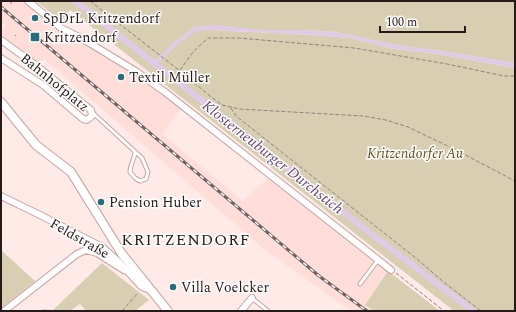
<svg xmlns="http://www.w3.org/2000/svg" width="516" height="312" font-family="Spectral,serif">
  <rect width="100%" height="100%" fill="#ffeae8"/>
  <path fill="#ffddd9" d="M1,1H23L26,2L75,44L82,42L152,86L181,108L162,134L243,201L269,177L388,271L365,305L374,311H351L264,249L44,59L38,65L1,34V32L6,26L1,21Z"/>
  <g fill="#d8cfb3">
    <path d="M36,1H515V63L441,51L396,45L335,32L305,30H264L195,27L172,44L159,62L177,44L197,30H213L311,35L351,38L394,49L432,53L515,68V311H454L70,10L61,21Z"/>
    <path d="M1,250L35,281L1,308Z"/>
    <path d="M102,263L149,300L135,311H86L80,304L70,311H40L43,309L53,310Z"/>
    <path d="M388,271L440,311H374L365,305Z"/>
  </g>
  <path fill="#e0cae8" d="M214,25L264,30H305L335,32L396,45L441,51L515,63V68L432,53L394,49L351,38L311,35L213,30L197,31L177,44L159,62L157,63L155,61L172,44L195,27Z"/>
  <g fill="none" stroke-linecap="round" stroke-linejoin="round">
    <path stroke="#e0cae8" stroke-width="6" d="M75,1L370,233L473,311"/>
    <defs>
      <g id="service">
        <path d="M93,113L142,158L148,172L146,179L140,181L135,178L130,172C130,165 134,160 135,153"/>
        <path d="M360,284L378,260"/>
        <path d="M252,298L268,311"/>
      </g>
      <g id="minor">
        <path d="M28,1L61,28L83,39L137,72L165,92L391,270"/>
        <path d="M1,40L37,66L91,110L92,116L87,120L83,119L43,85L1,58"/>
        <path d="M1,196L42,216L102,247L118,261L142,287L150,290"/>
        <path d="M4,311L77,254L86,250L97,253L124,270"/>
        <path d="M241,311L252,298"/>
      </g>
      <path id="secondary" d="M1,102L36,145L71,172L122,254L168,311"/>
    </defs>
    <use href="#service" stroke="#c4a4a1" stroke-width="5"/>
    <use href="#minor" stroke="#c4a4a1" stroke-width="8"/>
    <use href="#secondary" stroke="#c4a4a1" stroke-width="10"/>
    <g stroke="#90807f" stroke-width="1" stroke-dasharray="4 2" stroke-linecap="butt">
      <path d="M90,1L180,71L210,96L222,105L239,109L363,116L386,120L408,127L452,148L515,181"/>
      <path d="M1,3L2,1"/>
      <path d="M10,4L13,1"/>
      <path d="M15,36L16,35"/>
      <path d="M180,70L193,52L208,38H239L354,48L447,64L504,76H515"/>
      <path d="M231,108L236,116L417,259L446,284L481,311"/>
      <path d="M396,273L444,311"/>
      <path d="M122,311L138,293"/>
    </g>
    <use href="#service" stroke="#fff" stroke-width="3"/>
    <use href="#minor" stroke="#fff" stroke-width="6"/>
    <use href="#secondary" stroke="#fff" stroke-width="8"/>
    <defs>
      <path id="rail" d="M1,7L319,276L367,311"/>
    </defs>
    <use href="#rail" stroke="#706160" stroke-width="3"/>
    <use href="#rail" stroke="#fdfdfd" stroke-width="1.5" stroke-dasharray="4.5" stroke-linecap="butt"/>
  </g>
  <g fill="#286d7c" stroke="#fdfdfd" stroke-width="1.5">
    <circle cx="35" cy="18" r="4"/>
    <rect x="30" y="32" width="10" height="10" rx="2"/>
    <circle cx="121" cy="77" r="4"/>
    <circle cx="101" cy="202" r="4"/>
    <circle cx="173" cy="287" r="4"/>
  </g>
  <g text-anchor="middle" stroke-width="3" stroke-linejoin="round" paint-order="stroke">
    <g font-size="14" fill="#251a19" stroke="#fdfdfd" text-anchor="start">
      <text x="43" y="23">SpDrL Kritzendorf</text>
      <text x="44" y="42">Kritzendorf</text>
      <text x="129" y="82">Textil Müller</text>
      <text x="109" y="207">Pension Huber</text>
      <text x="181" y="292">Villa Voelcker</text>
    </g>
    <g font-size="14" fill="#251a19" stroke="#fdfdfd">
      <text transform="translate(55 82) rotate(39)" y="5">Bahnhofplatz</text>
      <text transform="translate(80 238) rotate(30)" y="5">Feldstraße</text>
    </g>
    <g font-size="14" font-style="italic" fill="#625117" stroke="#fdfdfd">
      <text x="415" y="158">Kritzendorfer Au</text>
    </g>
    <g font-size="15" font-style="italic" fill="#674772" stroke="#fdfdfd">
      <text transform="translate(273 157) rotate(38)" y="5">Klosterneuburger Durchstich</text>
    </g>
    <g font-size="16" letter-spacing="1" fill="#251a19" stroke="#fdfdfd">
      <text x="186" y="245">KRITZENDORF</text>
    </g>
  </g>
  <rect width="516" height="312" fill="none" stroke="#251a19" stroke-width="4"/>
  <path d="M380 26v6h85v-6" fill="none" stroke="#251a19" stroke-width="2"/>
  <text x="386" y="26" font-size="12" fill="#251a19" stroke="#fdfdfd" stroke-width="3" paint-order="stroke">100 m</text>
</svg>
